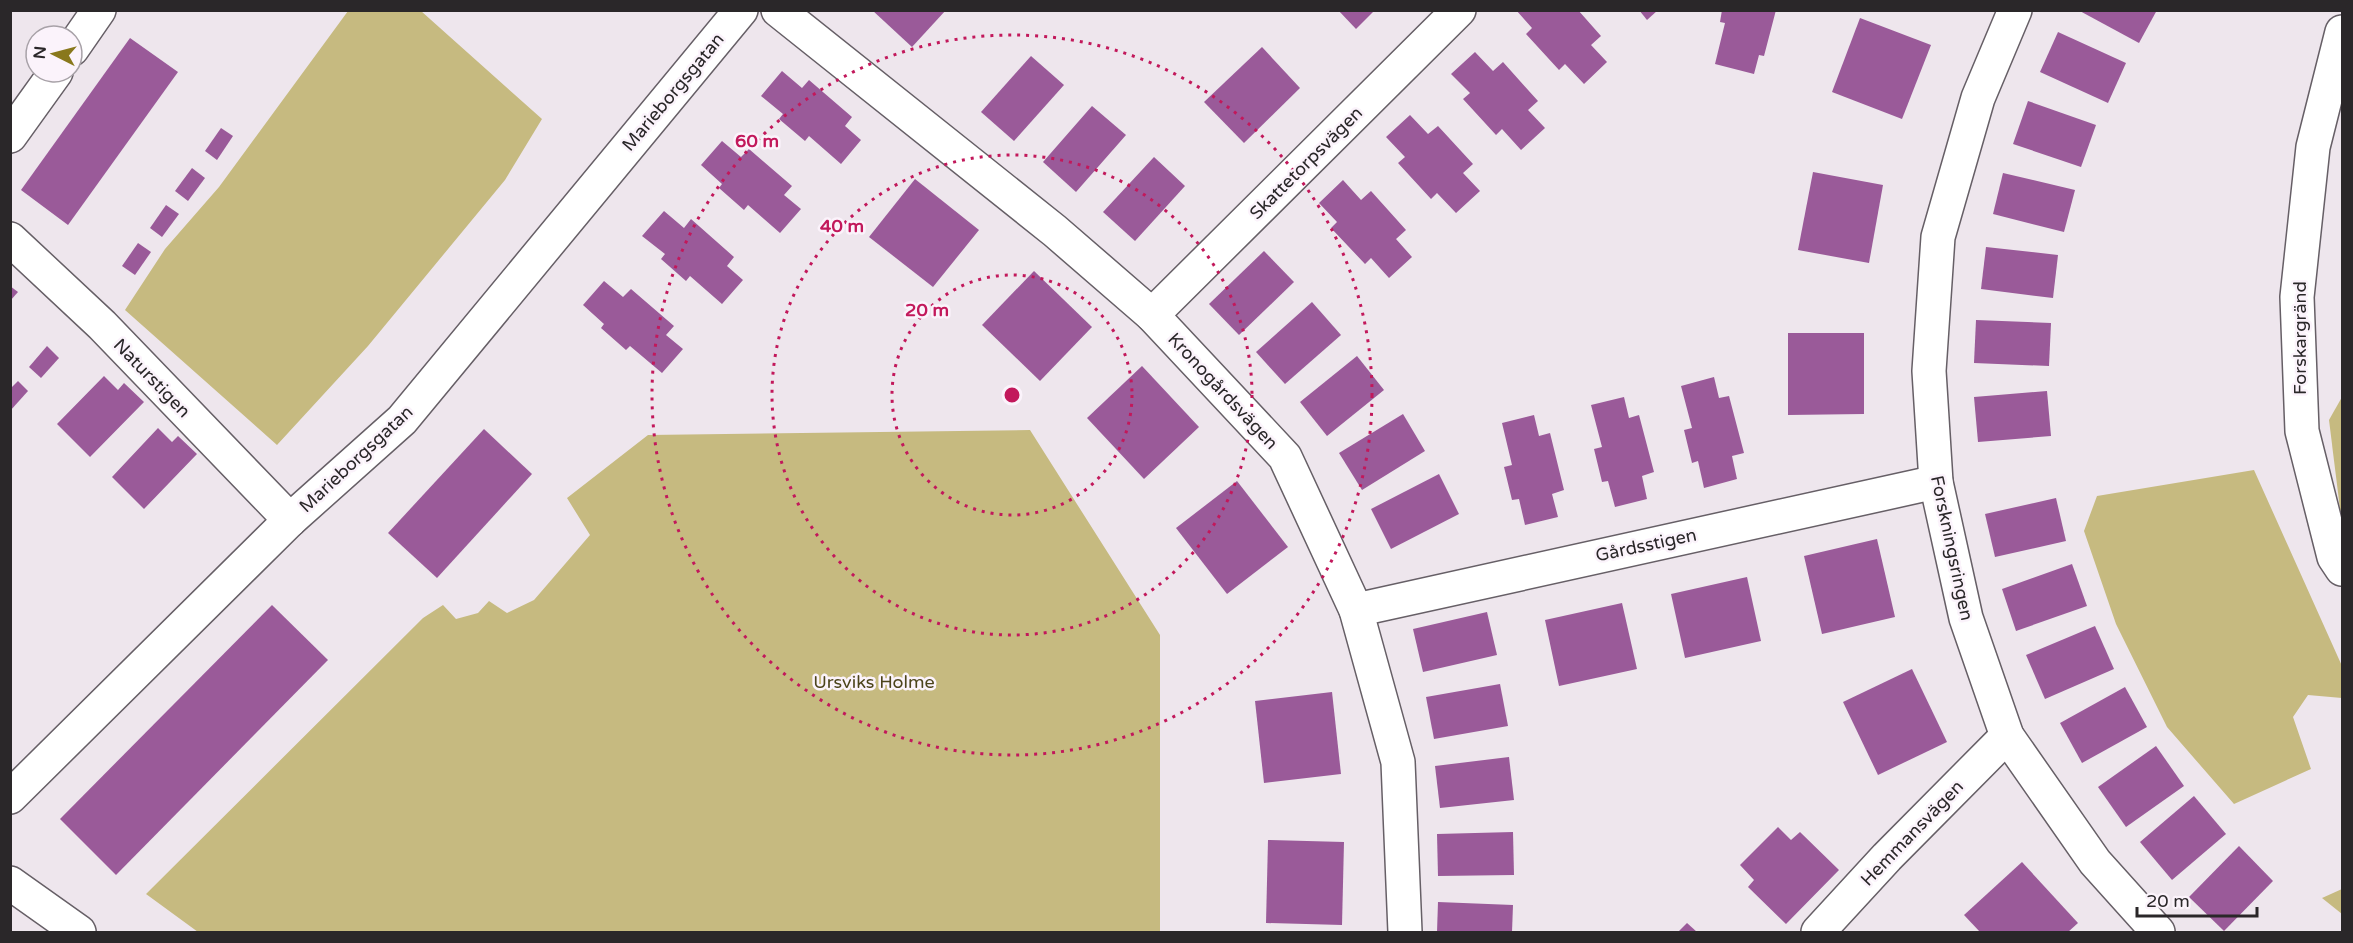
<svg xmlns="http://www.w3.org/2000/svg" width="2353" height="943" font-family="'Varela Round',sans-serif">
  <rect width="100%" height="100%" fill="#eee6ed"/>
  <g fill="#c6ba80">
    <path d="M348,11H421L542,119L505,180L368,346L277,445L125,310L165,249L219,187Z"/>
    <path d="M2342,397V525L2329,420Z"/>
    <path d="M1030,430L1160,635V932H198L146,894L423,618L443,605L456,619L478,613L489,601L507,613L534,600L590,535L567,498L648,435Z"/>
    <path d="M2254,470L2342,666V698L2308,695L2293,717L2311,769L2234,804L2167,727L2116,624L2084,531L2097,496Z"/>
    <path d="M2342,889V914L2322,898Z"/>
  </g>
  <g fill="#9a5a99">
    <path d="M872,10H946L912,47Z"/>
    <path d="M1338,10H1375L1356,29Z"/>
    <path d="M1516,10H1578L1601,36L1591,45L1607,62L1584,84L1565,64L1559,70L1526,34L1532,28Z"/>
    <path d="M1639,10H1658L1647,20Z"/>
    <path d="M1722,10H1776L1764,56L1759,55L1754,74L1715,64L1725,23L1720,22Z"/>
    <path d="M2078,10H2157L2139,43Z"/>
    <path d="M1860,18L1931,45L1902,119L1832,92Z"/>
    <path d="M2058,32L2126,63L2108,103L2040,72Z"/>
    <path d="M130,38L178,72L68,225L21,190Z"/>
    <path d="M1262,47L1300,88L1244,143L1204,102Z"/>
    <path d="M1475,52L1493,71L1503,62L1538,101L1528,110L1545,128L1521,150L1502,129L1496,135L1463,99L1470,93L1451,74Z"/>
    <path d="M1031,56L1064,85L1014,141L981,112Z"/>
    <path d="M782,71L802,88L809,80L852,117L845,126L861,140L841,164L809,136L805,141L779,119L783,114L761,96Z"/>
    <path d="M2028,101L2096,125L2081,167L2013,144Z"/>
    <path d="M1092,106L1126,135L1076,192L1043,162Z"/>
    <path d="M1410,115L1428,134L1438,126L1473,164L1463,173L1480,191L1456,213L1437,193L1431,199L1398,163L1405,157L1386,137Z"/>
    <path d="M221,128L233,136L217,160L205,151Z"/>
    <path d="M722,141L741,157L749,149L792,186L784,195L801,209L780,233L748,205L744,210L719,188L722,184L701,165Z"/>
    <path d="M1154,157L1185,186L1135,241L1103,212Z"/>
    <path d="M192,168L205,178L188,201L175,191Z"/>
    <path d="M1813,172L1883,185L1869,263L1798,250Z"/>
    <path d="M2003,173L2075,190L2064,232L1993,214Z"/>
    <path d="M915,179L979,230L933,287L869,237Z"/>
    <path d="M1343,180L1361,200L1371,191L1406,230L1396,239L1412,257L1389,278L1371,258L1365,264L1331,228L1337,222L1319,203Z"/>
    <path d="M166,205L179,214L162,237L150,228Z"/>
    <path d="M664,211L684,228L691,219L734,257L727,266L743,280L722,304L690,276L686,281L661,259L665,254L642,236Z"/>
    <path d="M138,243L151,252L135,275L122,266Z"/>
    <path d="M1986,247L2058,255L2053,298L1981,289Z"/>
    <path d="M1264,251L1294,282L1239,335L1209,304Z"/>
    <path d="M1034,271L1092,327L1040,381L982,325Z"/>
    <path d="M604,281L623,297L631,289L674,326L666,335L683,349L662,373L630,346L626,350L601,328L604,324L583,305Z"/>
    <path d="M10,286L18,292L10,301Z"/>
    <path d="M1312,302L1341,335L1285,384L1256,352Z"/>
    <path d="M1976,320L2051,323L2049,366L1974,363Z"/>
    <path d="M1788,333H1864V414L1788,415Z"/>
    <path d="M47,346L59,358L41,378L29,367Z"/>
    <path d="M1357,356L1384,390L1327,436L1300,402Z"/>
    <path d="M1142,366L1199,427L1144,479L1087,418Z"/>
    <path d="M104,376L118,390L124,383L144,402L90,457L57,424Z"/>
    <path d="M1714,377L1719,398L1729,396L1744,453L1732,456L1737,479L1704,488L1698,461L1692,463L1684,430L1692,428L1681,386Z"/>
    <path d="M18,381L28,391L10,411V389Z"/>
    <path d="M2047,391L2051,436L1978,442L1974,397Z"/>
    <path d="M1624,397L1629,418L1639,415L1654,472L1642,476L1647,499L1615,507L1608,481L1602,482L1594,449L1602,447L1591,405Z"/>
    <path d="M1403,414L1425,451L1362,490L1339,453Z"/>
    <path d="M1534,415L1539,436L1550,433L1564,490L1552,494L1558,517L1525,525L1519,499L1512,500L1504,467L1512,465L1502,423Z"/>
    <path d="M158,428L172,442L178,436L197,454L144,509L112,477Z"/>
    <path d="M484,429L532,474L437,578L388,533Z"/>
    <path d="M1439,474L1459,514L1391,549L1371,509Z"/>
    <path d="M1237,481L1288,547L1227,594L1176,528Z"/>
    <path d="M2056,498L2066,541L1995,557L1985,514Z"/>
    <path d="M1877,539L1895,617L1822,634L1804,556Z"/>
    <path d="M2072,564L2087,606L2016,631L2002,589Z"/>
    <path d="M1747,577L1761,641L1685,658L1671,594Z"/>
    <path d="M1622,603L1637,669L1559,686L1545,620Z"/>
    <path d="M272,605L328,660L116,875L60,819Z"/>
    <path d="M1487,612L1497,655L1423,672L1413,629Z"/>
    <path d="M2095,626L2114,669L2045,699L2026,655Z"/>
    <path d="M1912,669L1947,742L1878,775L1843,702Z"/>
    <path d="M1500,684L1508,726L1434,739L1426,697Z"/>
    <path d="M2125,687L2147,727L2082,763L2060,723Z"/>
    <path d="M1332,692L1341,774L1264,783L1255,701Z"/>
    <path d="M2156,746L2184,786L2126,827L2098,787Z"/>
    <path d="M1509,757L1514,800L1440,808L1435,766Z"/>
    <path d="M2194,796L2226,834L2172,880L2140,842Z"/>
    <path d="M1778,827L1791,840L1800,832L1839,870L1786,924L1748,887L1754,880L1740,865Z"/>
    <path d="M1513,832L1514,875L1438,876L1437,834Z"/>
    <path d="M1268,840L1344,842L1342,925L1266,923Z"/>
    <path d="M2239,846L2273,881L2224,931L2189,897Z"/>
    <path d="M2022,862L2078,923L2068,932H1980L1964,915Z"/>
    <path d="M1438,902L1513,905L1512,932H1437Z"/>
    <path d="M1687,923L1697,932H1678Z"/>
  </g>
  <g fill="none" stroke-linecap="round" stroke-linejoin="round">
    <defs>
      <g id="street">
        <path d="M778,10L1055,231L1152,315L1285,457L1356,610L1398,762L1405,932"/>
        <path d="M2015,10L1978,98L1938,237L1929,371L1936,482L1966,618L2007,736L2095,862L2158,932"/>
        <path d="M2342,32L2313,147L2297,297L2302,431L2334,557L2342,569"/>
        <path d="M72,49L99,10"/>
        <path d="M10,136L56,72"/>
        <path d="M10,239L102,325L290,520"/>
        <path d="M1152,315L1459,10"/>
        <path d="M1356,610L1936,482"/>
        <path d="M10,797L290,520L402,420L741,10"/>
        <path d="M10,883L79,932"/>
        <path d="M1818,932L1887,857L2007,736"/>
      </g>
    </defs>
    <use href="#street" stroke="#665f66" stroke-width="36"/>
    <use href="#street" stroke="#fff" stroke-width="33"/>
  </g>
  <g fill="none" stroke="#c2185b" stroke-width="3" stroke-dasharray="3 6">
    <circle cx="1012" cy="395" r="120"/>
    <circle cx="1012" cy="395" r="240"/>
    <circle cx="1012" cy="395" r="360"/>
  </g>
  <g text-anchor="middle" stroke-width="5" stroke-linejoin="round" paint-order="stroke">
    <g font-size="18" fill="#2a2729" stroke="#fbf3fb">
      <text transform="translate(673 92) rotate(-50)" y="6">Marieborgsgatan</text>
      <text transform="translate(1306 163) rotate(-45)" y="6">Skattetorpsvägen</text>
      <text transform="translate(2300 338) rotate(-90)" y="6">Forskargränd</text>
      <text transform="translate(152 378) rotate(46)" y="6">Naturstigen</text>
      <text transform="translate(1223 391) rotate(47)" y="6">Kronogårdsvägen</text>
      <text transform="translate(356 459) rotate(-43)" y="6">Marieborgsgatan</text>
      <text transform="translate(1646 545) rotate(-12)" y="6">Gårdsstigen</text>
      <text transform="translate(1952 548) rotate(78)" y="6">Forskningsringen</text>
      <text transform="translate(1912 833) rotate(-46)" y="6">Hemmansvägen</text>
    </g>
    <g font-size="18" fill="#4c441b" stroke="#fbf3fb">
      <text x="874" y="688">Ursviks Holme</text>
    </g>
  </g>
  <circle cx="1012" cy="395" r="9" fill="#c2185b" stroke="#fbf3fb" stroke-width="3"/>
  <g font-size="18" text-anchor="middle" font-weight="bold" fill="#c2185b" stroke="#fbf3fb" stroke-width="5" stroke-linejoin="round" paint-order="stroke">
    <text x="757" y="147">60 m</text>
    <text x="842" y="232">40 m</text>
    <text x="927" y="316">20 m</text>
  </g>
  <rect width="2353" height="943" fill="none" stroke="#2a2729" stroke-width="24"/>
  <g transform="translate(54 54) rotate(276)"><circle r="28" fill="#fbf3fb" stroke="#a7a1a7" stroke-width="1.5"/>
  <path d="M0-4.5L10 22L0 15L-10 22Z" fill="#89781c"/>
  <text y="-9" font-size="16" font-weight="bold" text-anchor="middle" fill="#2a2729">N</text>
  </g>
  <path d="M2137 907v9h120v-9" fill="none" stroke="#2a2729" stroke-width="3"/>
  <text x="2146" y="907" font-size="18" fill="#2a2729" stroke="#fbf3fb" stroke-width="4.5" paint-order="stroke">20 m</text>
</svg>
